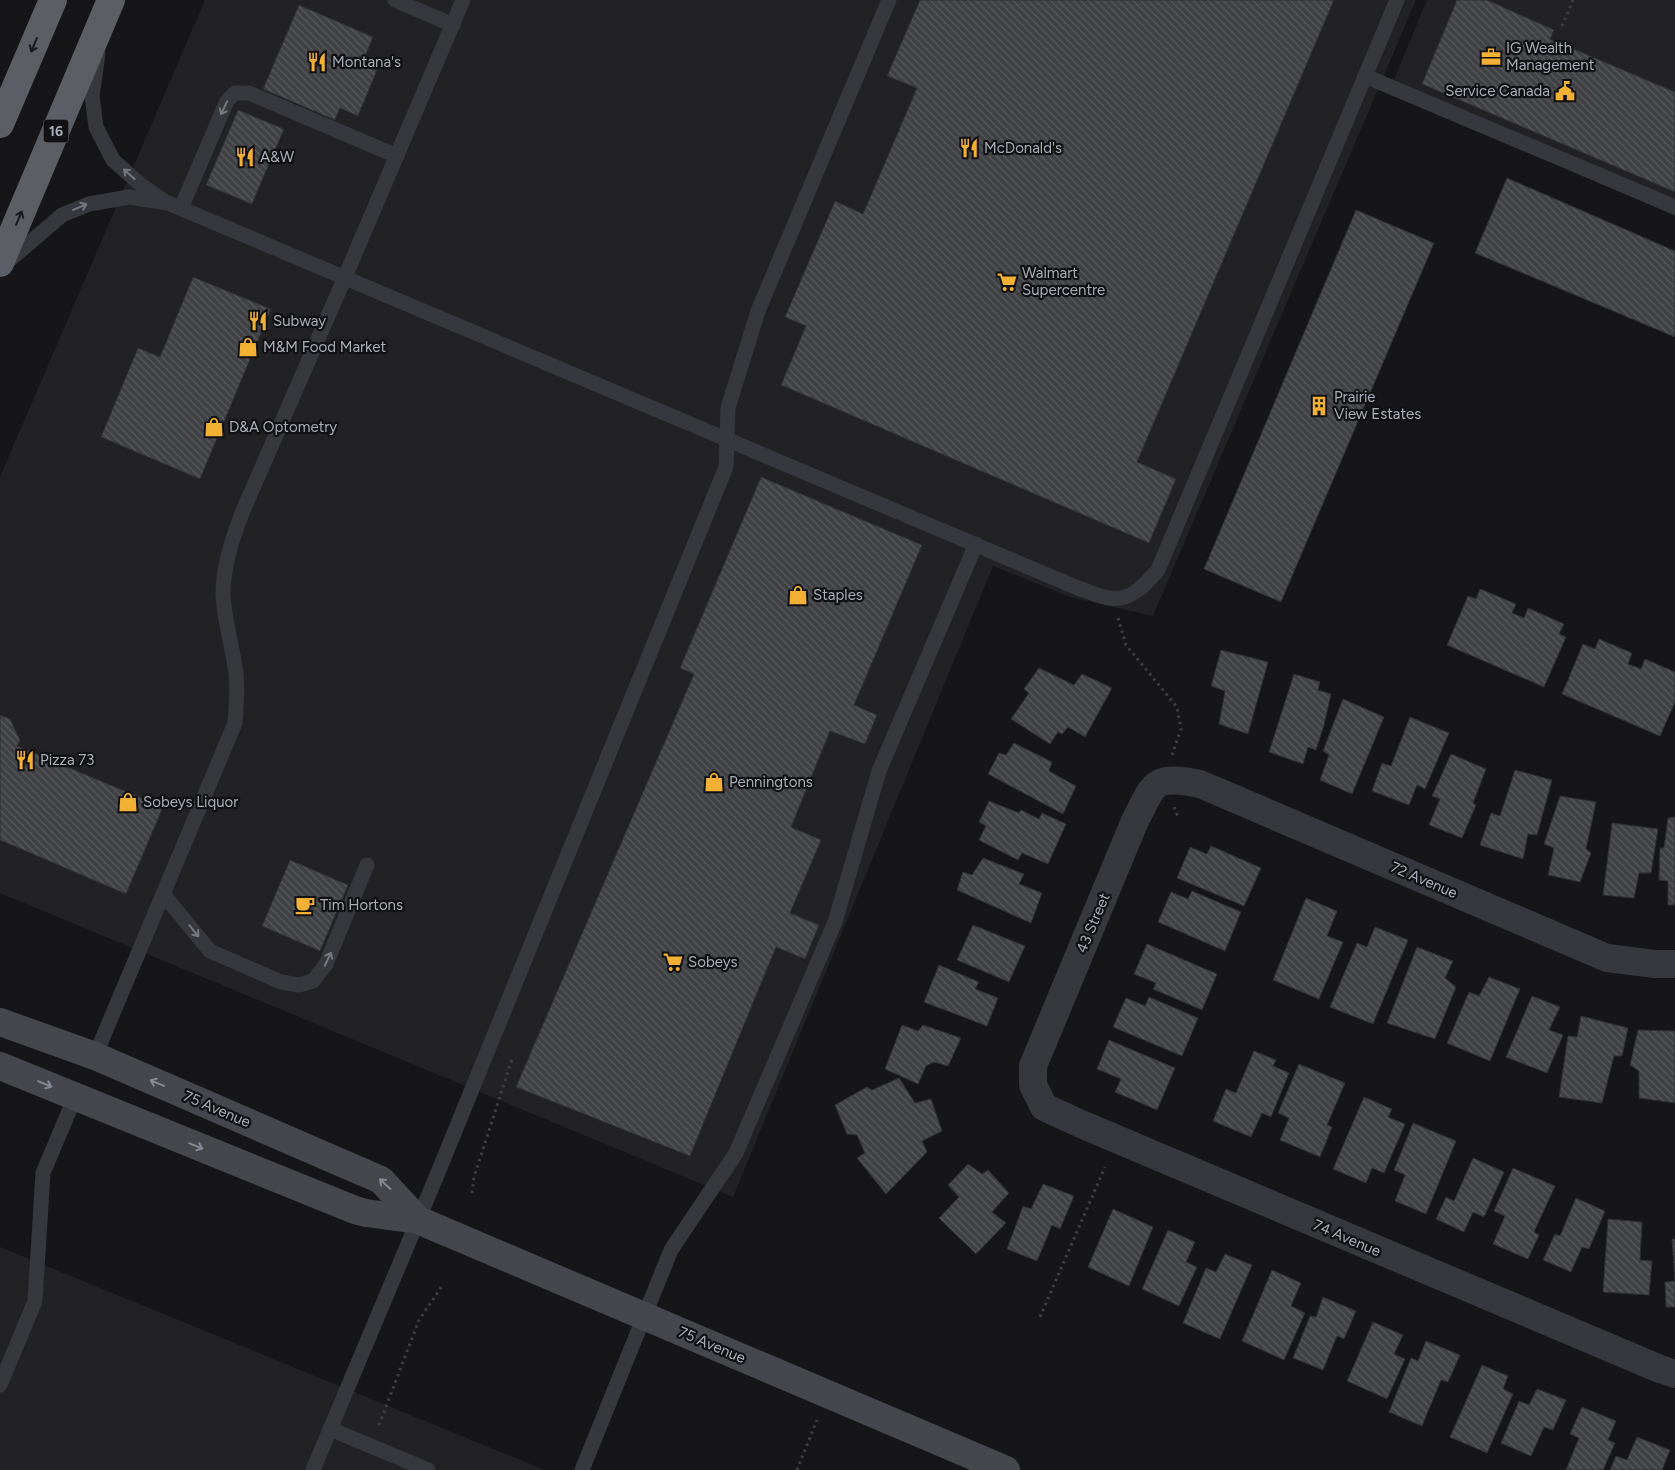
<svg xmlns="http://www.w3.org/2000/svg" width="1675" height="1470" font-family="Figtree,sans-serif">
  <defs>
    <pattern id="building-back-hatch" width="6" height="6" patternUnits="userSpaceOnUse" patternTransform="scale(1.25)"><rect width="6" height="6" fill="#404145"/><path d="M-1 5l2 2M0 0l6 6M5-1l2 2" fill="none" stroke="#595a5e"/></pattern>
  </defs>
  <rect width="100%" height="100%" fill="#161618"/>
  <g fill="#222225">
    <path d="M205,0H1416L1153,616L1070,597L993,566L733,1197L0,893V477Z"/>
    <path d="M1427,0H1675V216L1389,92Z"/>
    <path d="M0,1247L545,1470H0Z"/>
  </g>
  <g fill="url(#building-back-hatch)" stroke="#303034">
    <path d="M920,0H1334L1137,462L1176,479L1149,543L781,385L806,326L785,317L835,201L863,214L917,88L887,76Z"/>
    <path d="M1457,0H1487L1554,30L1550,39L1675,92V192L1422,84Z"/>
    <path d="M299,5L373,37L362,64L377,70L358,116L340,108L335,120L263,89Z"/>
    <path d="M238,110L284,129L252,204L206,185Z"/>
    <path d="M1507,178L1675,251V337L1475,253Z"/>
    <path d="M1356,210L1434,243L1281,602L1204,569Z"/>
    <path d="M193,277L271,309L200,479L101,437L138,348L160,357Z"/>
    <path d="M761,477L922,545L854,705L877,715L865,744L830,731L791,827L821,840L790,913L819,925L805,959L776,947L690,1156L516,1087L694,674L680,668Z"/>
    <path d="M1480,589L1516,604L1512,613L1524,618L1528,608L1564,624L1559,634L1566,637L1544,687L1447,645L1468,596L1476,599Z"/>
    <path d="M1599,639L1632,653L1628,664L1641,669L1645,659L1675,672V702L1660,736L1562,694L1583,644L1595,649Z"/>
    <path d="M1221,650L1268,662L1248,734L1219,724L1225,691L1211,686Z"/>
    <path d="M1039,668L1074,685L1082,674L1112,688L1085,737L1068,727L1062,734L1058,732L1050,744L1011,719L1029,693L1024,689Z"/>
    <path d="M1294,674L1320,682L1318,690L1331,694L1324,725L1316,750L1308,747L1303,764L1269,752Z"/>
    <path d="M1343,699L1384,717L1352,794L1320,780L1329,755L1323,751Z"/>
    <path d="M0,715L10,719L20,740L17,746L163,807L126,894L0,840Z"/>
    <path d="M1410,717L1449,733L1425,789L1417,785L1409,805L1372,791L1382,763L1391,766Z"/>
    <path d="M1014,743L1052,762L1049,771L1076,786L1063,814L988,774L999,753L1006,755Z"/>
    <path d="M1451,754L1486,769L1473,803L1476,805L1462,838L1429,825L1440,799L1432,796Z"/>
    <path d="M1515,770L1552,780L1537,835L1528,834L1523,859L1480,845L1491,813L1500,816Z"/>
    <path d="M1560,796L1596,802L1586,849L1591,853L1580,882L1548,875L1554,848L1544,844Z"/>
    <path d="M989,801L1019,813L1021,810L1039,819L1042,813L1066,824L1048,864L1022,853L1018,860L979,840L986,826L979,822Z"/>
    <path d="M1675,817V905H1668V881L1659,880L1660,848H1664L1668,818Z"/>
    <path d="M1612,823L1658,829L1651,873H1639L1634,898L1603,895Z"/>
    <path d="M1211,846L1261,868L1244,906L1177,878L1190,847L1207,854Z"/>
    <path d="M983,858L1024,874L1019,884L1042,893L1031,923L957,890L963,872L972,875Z"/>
    <path d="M290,860L348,885L320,951L262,926Z"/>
    <path d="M1192,891L1241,912L1225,951L1158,922L1171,892L1188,899Z"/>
    <path d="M1306,898L1337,911L1327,936L1343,942L1319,999L1273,980Z"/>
    <path d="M973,925L1025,946L1009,982L957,960Z"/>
    <path d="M1375,927L1408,940L1373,1024L1330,1007L1357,943L1367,947Z"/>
    <path d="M1147,944L1217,974L1202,1010L1153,989L1156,983L1134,974Z"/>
    <path d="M1417,947L1453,961L1445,978L1456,987L1435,1039L1387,1023Z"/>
    <path d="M939,965L979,982L975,989L998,998L987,1026L924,1002Z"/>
    <path d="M1489,977L1520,989L1490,1061L1447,1043L1469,992L1479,996Z"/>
    <path d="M1532,996L1560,1007L1549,1030L1563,1035L1547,1073L1506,1057Z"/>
    <path d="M1149,997L1198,1018L1182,1056L1113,1027L1126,998L1145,1006Z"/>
    <path d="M1581,1016L1628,1028L1622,1056H1614L1602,1103L1559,1097L1568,1036L1577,1037Z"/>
    <path d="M902,1025L918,1031L923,1025L961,1038L948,1066L934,1062L926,1066L918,1084L885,1069Z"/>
    <path d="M1638,1030L1675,1031V1103L1639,1098V1071L1630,1065Z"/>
    <path d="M1109,1040L1175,1068L1157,1110L1115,1092L1121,1079L1097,1069Z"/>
    <path d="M1254,1051L1276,1060L1273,1066L1289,1073L1271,1117L1262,1113L1251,1137L1213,1121L1226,1089L1236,1093Z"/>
    <path d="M1299,1064L1345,1083L1327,1125L1332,1127L1320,1157L1280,1140L1289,1118L1278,1113Z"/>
    <path d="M899,1078L915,1103L931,1099L942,1131L922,1141L927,1152L886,1194L857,1158L865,1153L857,1135L847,1134L835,1105L867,1087L872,1090Z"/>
    <path d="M1364,1097L1392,1109L1388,1117L1405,1124L1384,1173L1372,1168L1366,1183L1333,1169Z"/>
    <path d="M1413,1123L1456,1141L1426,1214L1395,1201L1405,1175L1394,1170Z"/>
    <path d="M1473,1158L1504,1172L1484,1217L1473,1212L1464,1232L1436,1219L1446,1197L1454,1201Z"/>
    <path d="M968,1164L982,1174L988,1170L1009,1193L992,1212L1006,1223L976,1254L939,1218L959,1197L948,1185Z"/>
    <path d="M1513,1168L1555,1186L1534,1232L1539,1235L1528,1259L1493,1244L1505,1216L1494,1211Z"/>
    <path d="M1043,1184L1074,1196L1060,1229L1052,1225L1037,1261L1007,1249L1023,1206L1031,1209Z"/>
    <path d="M1576,1198L1605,1211L1589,1249L1582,1247L1571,1272L1543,1260L1555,1234L1560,1236Z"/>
    <path d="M1113,1209L1153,1227L1129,1286L1088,1267Z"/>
    <path d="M1608,1219L1642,1222L1640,1260L1652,1261L1649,1295L1603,1292Z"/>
    <path d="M1168,1230L1195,1242L1186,1262L1197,1267L1179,1306L1142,1289Z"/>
    <path d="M1672,1239H1675V1307H1666L1665,1282L1675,1281Z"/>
    <path d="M1225,1254L1252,1265L1220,1339L1183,1323L1206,1268L1216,1272Z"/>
    <path d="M1272,1270L1301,1283L1291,1306L1305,1313L1284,1360L1242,1341Z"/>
    <path d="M1323,1297L1356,1311L1344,1339L1337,1336L1323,1370L1293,1358L1310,1316L1316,1317Z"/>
    <path d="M1373,1322L1403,1335L1394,1354L1405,1359L1387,1399L1347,1381Z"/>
    <path d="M1426,1341L1460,1355L1448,1382L1441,1380L1422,1426L1389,1412L1411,1358L1418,1361Z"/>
    <path d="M1482,1365L1508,1376L1503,1389L1513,1394L1487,1453L1450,1437Z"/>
    <path d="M1537,1389L1566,1400L1553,1430L1544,1427L1531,1456L1501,1443L1519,1401L1529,1405Z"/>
    <path d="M1582,1407L1616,1421L1608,1440L1615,1443L1603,1470H1566L1579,1438L1570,1434Z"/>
    <path d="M1637,1437L1670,1450L1662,1470H1610L1616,1456L1627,1460Z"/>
  </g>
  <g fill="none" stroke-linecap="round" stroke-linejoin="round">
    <g stroke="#3d3f44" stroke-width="3" stroke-dasharray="2.5 4" stroke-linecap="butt">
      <path d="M1562,26L1573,0"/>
      <path d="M1118,618L1126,645L1177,707L1181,729L1172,755"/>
      <path d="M1174,807L1179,819"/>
      <path d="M472,1193L474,1177L512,1059"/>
      <path d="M1040,1317L1105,1167"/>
      <path d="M379,1425L419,1320L442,1286"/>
      <path d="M797,1470L817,1420"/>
    </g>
    <g stroke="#37383d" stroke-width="15">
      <path d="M395,0L453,25"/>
      <path d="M98,54L92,96L96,127L113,160L140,184L164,201"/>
      <path d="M1365,76L1675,207"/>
      <path d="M181,208L227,101L235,93H249L397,156"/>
      <path d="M5,264L62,215L89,204L129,197L168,203L1078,588C1088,591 1098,596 1109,598C1130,602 1146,584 1158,570L1397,0"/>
      <path d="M163,894L210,951L281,982L299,985L313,981L326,964L367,865"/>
      <path d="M95,1056L235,723C236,707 238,690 236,674C233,647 224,621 223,594C223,566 232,540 242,513L345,277L463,0"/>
      <path d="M0,1385L35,1301L43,1173L75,1097"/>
      <path d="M330,1429L428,1470"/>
      <path d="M313,1470L437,1175L726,467L728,408L758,311L889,0"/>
      <path d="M582,1470L671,1250L736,1153L835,922L879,771L976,544"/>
    </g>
    <path stroke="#37383d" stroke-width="28" d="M1675,964H1655L1607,958L1200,784C1152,774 1154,784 1134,823L1033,1066V1085L1044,1107L1081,1124L1660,1369L1675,1374"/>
    <g stroke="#45474d" stroke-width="28">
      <path d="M0,1022L95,1056L381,1180L418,1220"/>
      <path d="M0,1066L355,1210L366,1213L418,1220L1006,1470"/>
    </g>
    <g stroke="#5b5e65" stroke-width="28">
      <path d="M0,124L53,0"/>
      <path d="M0,263L111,0"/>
    </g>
  </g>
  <defs><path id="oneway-shaft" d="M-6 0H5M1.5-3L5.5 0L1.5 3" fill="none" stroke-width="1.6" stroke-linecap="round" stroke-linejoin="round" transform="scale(1.25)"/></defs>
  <g stroke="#18191b">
    <use href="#oneway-shaft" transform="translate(34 45) rotate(113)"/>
    <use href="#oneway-shaft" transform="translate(19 218) rotate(-67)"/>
  </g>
  <g stroke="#757881">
    <use href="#oneway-shaft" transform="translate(224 108) rotate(115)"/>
    <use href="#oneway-shaft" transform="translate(129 174) rotate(-138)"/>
    <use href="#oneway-shaft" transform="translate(80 207) rotate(-23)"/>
    <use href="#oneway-shaft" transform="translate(194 931) rotate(51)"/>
    <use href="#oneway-shaft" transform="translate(328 959) rotate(-65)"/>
  </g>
  <g stroke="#858993">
    <use href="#oneway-shaft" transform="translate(157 1083) rotate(-157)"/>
    <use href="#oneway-shaft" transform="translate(45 1084) rotate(23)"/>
    <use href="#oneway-shaft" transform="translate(196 1146) rotate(22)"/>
    <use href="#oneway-shaft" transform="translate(385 1184) rotate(-137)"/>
  </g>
  <defs>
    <symbol id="office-bare" viewBox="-9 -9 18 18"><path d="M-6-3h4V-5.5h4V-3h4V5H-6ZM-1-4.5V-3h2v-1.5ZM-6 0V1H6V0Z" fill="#f2b134" stroke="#111113" stroke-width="2.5" paint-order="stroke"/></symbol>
    <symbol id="restaurant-bare" viewBox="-9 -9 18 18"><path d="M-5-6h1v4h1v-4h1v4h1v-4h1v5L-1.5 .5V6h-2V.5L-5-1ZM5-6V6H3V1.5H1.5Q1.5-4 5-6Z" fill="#f2b134" stroke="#111113" stroke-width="2.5" paint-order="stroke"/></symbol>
    <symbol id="civic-bare" viewBox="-9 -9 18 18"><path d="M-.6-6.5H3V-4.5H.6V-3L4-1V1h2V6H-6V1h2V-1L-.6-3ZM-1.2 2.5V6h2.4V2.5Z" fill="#f2b134" stroke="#111113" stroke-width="2.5" paint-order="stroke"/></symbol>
    <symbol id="supermarket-bare" viewBox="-9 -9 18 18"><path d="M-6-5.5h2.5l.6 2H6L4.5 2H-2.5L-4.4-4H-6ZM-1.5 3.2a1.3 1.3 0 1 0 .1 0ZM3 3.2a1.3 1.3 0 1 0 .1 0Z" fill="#f2b134" stroke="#111113" stroke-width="2.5" paint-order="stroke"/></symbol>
    <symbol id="shop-bare" viewBox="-9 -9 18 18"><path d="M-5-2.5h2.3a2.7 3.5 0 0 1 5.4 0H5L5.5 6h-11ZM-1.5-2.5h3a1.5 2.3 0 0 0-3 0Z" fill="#f2b134" stroke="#111113" stroke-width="2.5" paint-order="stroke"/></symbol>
    <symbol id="building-bare" viewBox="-9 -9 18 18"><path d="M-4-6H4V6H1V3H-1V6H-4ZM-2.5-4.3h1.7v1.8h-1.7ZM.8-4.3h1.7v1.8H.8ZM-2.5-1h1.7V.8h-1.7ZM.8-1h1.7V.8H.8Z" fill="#f2b134" stroke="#111113" stroke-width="2.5" paint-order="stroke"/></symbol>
    <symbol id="cafe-bare" viewBox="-9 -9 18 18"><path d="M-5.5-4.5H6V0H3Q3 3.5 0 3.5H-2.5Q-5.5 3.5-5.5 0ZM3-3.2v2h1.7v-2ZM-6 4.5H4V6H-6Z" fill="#f2b134" stroke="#111113" stroke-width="2.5" paint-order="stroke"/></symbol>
  </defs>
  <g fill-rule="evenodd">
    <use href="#office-bare" x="1477" y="43" width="28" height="28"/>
    <use href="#restaurant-bare" x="303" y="48" width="28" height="28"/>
    <use href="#civic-bare" x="1551" y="77" width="28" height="28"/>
    <use href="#restaurant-bare" x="955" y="134" width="28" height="28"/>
    <use href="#restaurant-bare" x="231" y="143" width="28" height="28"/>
    <use href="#supermarket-bare" x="993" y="268" width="28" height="28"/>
    <use href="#restaurant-bare" x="244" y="307" width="28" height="28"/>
    <use href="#shop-bare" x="234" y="333" width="28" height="28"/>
    <use href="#building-bare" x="1305" y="392" width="28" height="28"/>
    <use href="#shop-bare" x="200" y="413" width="28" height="28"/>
    <use href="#shop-bare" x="784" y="581" width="28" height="28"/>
    <use href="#restaurant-bare" x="11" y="746" width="28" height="28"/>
    <use href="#shop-bare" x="700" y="768" width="28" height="28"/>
    <use href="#shop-bare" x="114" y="788" width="28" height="28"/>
    <use href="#cafe-bare" x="291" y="891" width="28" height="28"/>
    <use href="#supermarket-bare" x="659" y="948" width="28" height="28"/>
  </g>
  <g text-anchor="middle" stroke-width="4.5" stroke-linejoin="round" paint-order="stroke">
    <rect fill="#111113" stroke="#7b7e86" stroke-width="1" x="43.5" y="119.5" width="25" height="23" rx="4"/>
    <g font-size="14" font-weight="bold" fill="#a8adb8">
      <text x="56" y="136">16</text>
    </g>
    <g font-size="15" fill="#a8adb8" stroke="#111113" text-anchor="start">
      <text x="1506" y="53">IG Wealth<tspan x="1506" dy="17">Management</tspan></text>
      <text x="332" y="67">Montana's</text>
      <text x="1550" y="96" text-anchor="end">Service Canada</text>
      <text x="984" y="153">McDonald's</text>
      <text x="260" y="162">A&amp;W</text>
      <text x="1022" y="278">Walmart<tspan x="1022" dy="17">Supercentre</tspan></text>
      <text x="273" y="326">Subway</text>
      <text x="263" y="352">M&amp;M Food Market</text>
      <text x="1334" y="402">Prairie<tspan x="1334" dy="17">View Estates</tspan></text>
      <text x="229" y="432">D&amp;A Optometry</text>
      <text x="813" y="600">Staples</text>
      <text x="40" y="765">Pizza 73</text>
      <text x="729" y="787">Penningtons</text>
      <text x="143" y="807">Sobeys Liquor</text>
      <text x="320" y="910">Tim Hortons</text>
      <text x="688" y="967">Sobeys</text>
    </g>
    <g font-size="15" fill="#a8adb8" stroke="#111113">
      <text transform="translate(1424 880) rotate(23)" y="5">72 Avenue</text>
      <text transform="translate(1093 923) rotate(-67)" y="5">43 Street</text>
      <text transform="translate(217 1109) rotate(23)" y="5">75 Avenue</text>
      <text transform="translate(1347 1238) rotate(23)" y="5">74 Avenue</text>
      <text transform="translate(712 1345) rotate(23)" y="5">75 Avenue</text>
    </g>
  </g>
</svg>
